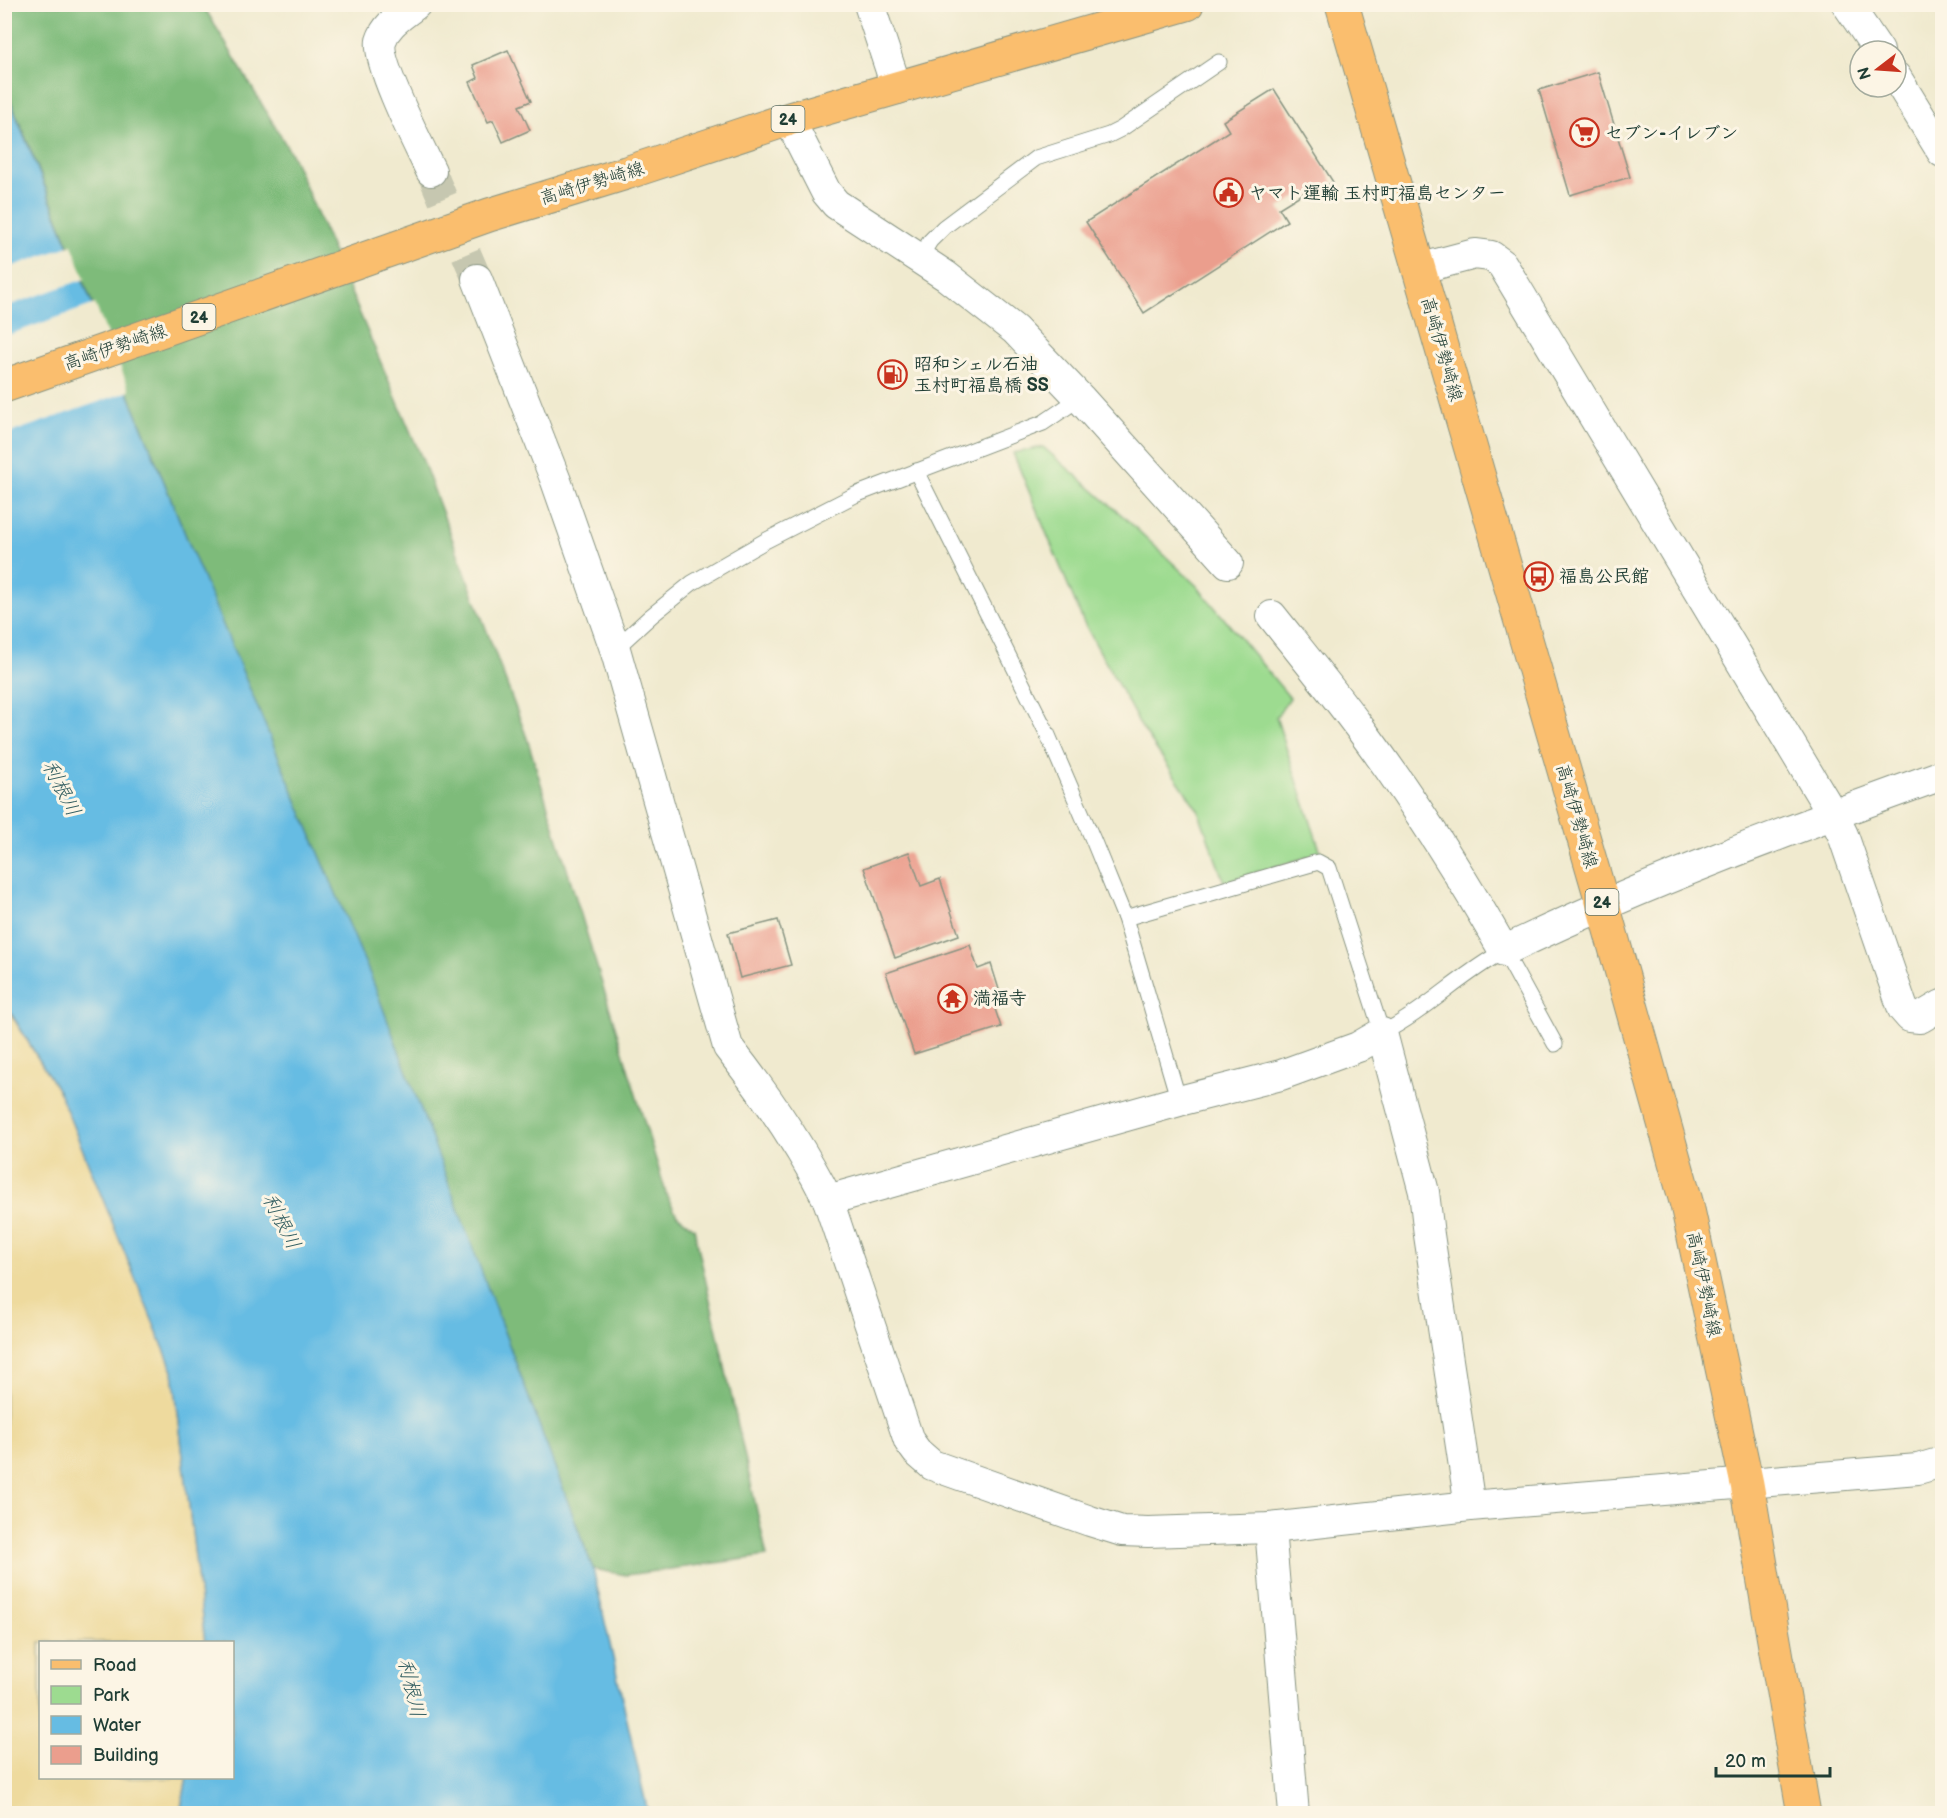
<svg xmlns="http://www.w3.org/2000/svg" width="1947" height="1818" font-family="'Balsamiq Sans','Klee One',sans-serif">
  <rect width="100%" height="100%" fill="#fcf5e5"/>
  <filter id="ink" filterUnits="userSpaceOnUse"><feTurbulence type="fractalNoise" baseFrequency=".0167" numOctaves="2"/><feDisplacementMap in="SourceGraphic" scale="12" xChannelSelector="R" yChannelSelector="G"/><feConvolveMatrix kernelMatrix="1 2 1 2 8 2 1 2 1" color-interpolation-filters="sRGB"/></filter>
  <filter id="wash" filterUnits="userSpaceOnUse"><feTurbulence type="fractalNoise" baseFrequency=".008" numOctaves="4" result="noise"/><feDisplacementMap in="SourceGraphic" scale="24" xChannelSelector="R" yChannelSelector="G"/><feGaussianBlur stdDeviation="1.35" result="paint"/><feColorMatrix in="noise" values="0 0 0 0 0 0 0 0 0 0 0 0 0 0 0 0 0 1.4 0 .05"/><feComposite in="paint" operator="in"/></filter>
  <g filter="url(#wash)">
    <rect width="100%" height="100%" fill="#f0eacf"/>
    <path fill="#9ddb90" stroke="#5e8c62" stroke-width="1.5" d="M1043,447L1124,517L1197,586L1290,698L1276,717L1321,853L1224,882L1198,810L1142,728L1083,621L1013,453Z"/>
    <path fill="#7ebb7a" stroke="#4e7c57" stroke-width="1.5" d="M5,5H203L292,155L423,461L527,738L667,1196L677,1215L694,1228L767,1556L626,1575L593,1569L372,980L196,561L5,86Z"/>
    <path fill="#eeda9e" stroke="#868c69" stroke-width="1.5" d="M4,1003L60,1094L173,1371L205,1642H40V1778H187L180,1813H5Z"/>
    <path fill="#66bce3" stroke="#427c8c" stroke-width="1.5" d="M4,86L196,561L372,979L593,1569L648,1813H180L187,1778H232V1642H205L173,1371L60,1094L5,1003Z"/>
    <g fill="#f0eacf">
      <path d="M72,245L85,279L5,307V269Z"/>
      <path d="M95,304L130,391L4,435L5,336Z"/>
    </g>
    <g id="blocks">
      <g fill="#eb9e8d">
        <path d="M508,50L531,101L519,106L530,130L503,142L493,120L488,122L470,82L478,78L473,65Z"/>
        <path d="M1598,72L1630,177L1570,195L1539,90Z"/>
        <path d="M1274,89L1333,182L1309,197L1305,192L1279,208L1287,221L1144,313L1086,222L1229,131L1223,121Z"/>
        <path d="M909,852L921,886L940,879L959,935L895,958L864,868Z"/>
        <path d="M778,920L791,965L740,978L728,933Z"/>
        <path d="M970,945L978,969L991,964L1002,999L993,1003L1001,1027L914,1054L886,973Z"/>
      </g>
    </g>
  </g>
  <g filter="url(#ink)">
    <use href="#blocks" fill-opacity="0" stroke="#889482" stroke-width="1.5"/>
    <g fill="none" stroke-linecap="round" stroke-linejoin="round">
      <path stroke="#c6c7b0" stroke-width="30" stroke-dasharray="30 15" stroke-linecap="butt" d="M431,171L477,279"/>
      <defs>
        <g id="lane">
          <path d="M919,259L930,241L944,227L1036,158L1109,135L1121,129L1219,62"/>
          <path d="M916,471L1047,733L1094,842L1125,918L1179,1101"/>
          <path d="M615,649L651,616L692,583L765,541L855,495L1043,423L1080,398"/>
          <path d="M1125,918L1318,862L1329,868L1382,1033C1426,1011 1461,974 1504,951L1555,1044"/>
        </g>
        <g id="street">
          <path d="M416,4C403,15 386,24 381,41C376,62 420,148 431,171"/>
          <path d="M869,4L897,89"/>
          <path d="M1847,4L1879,51"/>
          <path d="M1896,77L1942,152"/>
          <path d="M789,119L826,192L836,204L946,276L1015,330L1080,398L1228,563"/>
          <path d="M1418,269L1475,254L1491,256L1502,264L1833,815L1843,835L1903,1009L1910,1017L1920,1018L1942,1005"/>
          <path d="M477,279L556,481L615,649L728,1047C766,1095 801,1146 828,1200L909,1441L917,1452L932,1465L1090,1521L1122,1531L1148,1532L1270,1528L1470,1506L1918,1469L1942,1462"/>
          <path d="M1272,616C1303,655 1335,694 1365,735C1416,804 1462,877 1504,951C1646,882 1795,828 1942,775"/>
          <path d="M828,1200L1179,1101L1281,1075L1358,1047L1382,1033L1424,1192L1429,1235L1470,1506"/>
          <path d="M1270,1528L1294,1814"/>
        </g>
        <g id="primary">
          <path d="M1342,4L1603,905L1687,1205L1747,1484L1804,1814"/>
          <path d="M4,386L489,215L626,173L789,119L1187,4"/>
        </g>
      </defs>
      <use href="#lane" stroke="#889482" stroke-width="17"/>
      <use href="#street" stroke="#889482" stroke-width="32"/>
      <use href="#primary" stroke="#889482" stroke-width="35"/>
      <use href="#lane" stroke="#fff" stroke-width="15"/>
      <use href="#street" stroke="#fff" stroke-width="30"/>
      <use href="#primary" stroke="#fabe6e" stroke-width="33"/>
    </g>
  </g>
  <defs>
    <symbol id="supermarket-ring" viewBox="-11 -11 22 22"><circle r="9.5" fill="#fcf5e5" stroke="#c8321e" stroke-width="1.5"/><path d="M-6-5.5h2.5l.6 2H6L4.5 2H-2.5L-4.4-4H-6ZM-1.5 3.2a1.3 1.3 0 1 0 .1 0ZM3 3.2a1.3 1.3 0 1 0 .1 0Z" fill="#c8321e"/></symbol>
    <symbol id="civic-ring" viewBox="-11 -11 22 22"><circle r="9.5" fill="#fcf5e5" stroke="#c8321e" stroke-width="1.5"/><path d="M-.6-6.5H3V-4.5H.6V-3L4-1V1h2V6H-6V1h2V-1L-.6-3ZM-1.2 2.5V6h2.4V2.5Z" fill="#c8321e"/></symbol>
    <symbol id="fuel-ring" viewBox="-11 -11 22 22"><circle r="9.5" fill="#fcf5e5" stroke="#c8321e" stroke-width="1.5"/><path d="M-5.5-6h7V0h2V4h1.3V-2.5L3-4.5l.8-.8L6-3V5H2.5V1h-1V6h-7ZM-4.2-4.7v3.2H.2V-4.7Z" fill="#c8321e"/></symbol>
    <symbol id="bus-ring" viewBox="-11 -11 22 22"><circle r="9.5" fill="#fcf5e5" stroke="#c8321e" stroke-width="1.5"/><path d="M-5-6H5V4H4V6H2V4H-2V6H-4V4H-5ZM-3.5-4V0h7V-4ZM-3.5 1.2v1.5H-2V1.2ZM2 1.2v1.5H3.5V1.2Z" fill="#c8321e"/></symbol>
    <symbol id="temple-ring" viewBox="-11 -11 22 22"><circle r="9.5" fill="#fcf5e5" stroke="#c8321e" stroke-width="1.5"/><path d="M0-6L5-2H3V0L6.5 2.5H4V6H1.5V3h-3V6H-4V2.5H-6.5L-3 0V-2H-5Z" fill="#c8321e"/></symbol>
  </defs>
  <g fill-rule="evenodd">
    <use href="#supermarket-ring" x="1568" y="116" width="33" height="33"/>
    <use href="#civic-ring" x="1212" y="176" width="33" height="33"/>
    <use href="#fuel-ring" x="876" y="358" width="33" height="33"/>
    <use href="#bus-ring" x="1522" y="560" width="33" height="33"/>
    <use href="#temple-ring" x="936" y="982" width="33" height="33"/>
  </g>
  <g text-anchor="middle" stroke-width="6" stroke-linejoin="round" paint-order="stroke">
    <g fill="#fcf5e5" stroke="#617469" stroke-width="1.5">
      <rect x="771.5" y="106" width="33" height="26" rx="4.5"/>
      <rect x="182.5" y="304" width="33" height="26" rx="4.5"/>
      <rect x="1585.5" y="889" width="33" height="26" rx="4.5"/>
    </g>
    <g font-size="16" font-weight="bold" fill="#1f3d34">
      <text x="788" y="125">24</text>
      <text x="199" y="323">24</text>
      <text x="1602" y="908">24</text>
    </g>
    <g font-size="18" font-weight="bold" fill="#1f3d34" stroke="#fcf5e5" text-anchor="start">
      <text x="1605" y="139">セブン-イレブン</text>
      <text x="1249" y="199">ヤマト運輸 玉村町福島センター</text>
      <text x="914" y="370">昭和シェル石油<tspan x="914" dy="21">玉村町福島橋 SS</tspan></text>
      <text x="1559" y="582">福島公民館</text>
      <text x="973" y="1004">満福寺</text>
    </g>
    <g font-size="18" fill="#1f3d34" stroke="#fcf5e5">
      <text transform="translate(592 183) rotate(-17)" y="6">高崎伊勢崎線</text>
      <text transform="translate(115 347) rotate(-19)" y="6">高崎伊勢崎線</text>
      <text transform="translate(1442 349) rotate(74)" y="6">高崎伊勢崎線</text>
      <text transform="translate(1577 816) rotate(74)" y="6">高崎伊勢崎線</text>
      <text transform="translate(1704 1284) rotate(78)" y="6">高崎伊勢崎線</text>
    </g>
    <g font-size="20" font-style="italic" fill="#315d60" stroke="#fcf5e5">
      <text transform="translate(62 788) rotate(63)" y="7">利根川</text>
      <text transform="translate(282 1221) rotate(63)" y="7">利根川</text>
      <text transform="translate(412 1688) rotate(77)" y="7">利根川</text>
    </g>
  </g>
  <rect width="1947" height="1818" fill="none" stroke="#fcf5e5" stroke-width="24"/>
  <rect x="39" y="1641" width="195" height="138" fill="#fcf5e5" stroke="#a4ab9e" stroke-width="1.5"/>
  <rect x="51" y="1660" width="30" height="9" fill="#fabe6e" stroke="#a4ab9e" stroke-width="1.5"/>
  <text x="93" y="1671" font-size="18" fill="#1f3d34">Road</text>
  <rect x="51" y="1686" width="30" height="18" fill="#9ddb90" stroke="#a4ab9e" stroke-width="1.5"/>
  <text x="93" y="1701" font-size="18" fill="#1f3d34">Park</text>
  <rect x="51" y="1716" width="30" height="18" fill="#66bce3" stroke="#a4ab9e" stroke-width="1.5"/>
  <text x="93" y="1731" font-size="18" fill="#1f3d34">Water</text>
  <rect x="51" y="1746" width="30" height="18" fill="#eb9e8d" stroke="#a4ab9e" stroke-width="1.5"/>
  <text x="93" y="1761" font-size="18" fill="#1f3d34">Building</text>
  <g transform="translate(1878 69) rotate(253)"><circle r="28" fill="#fcf5e5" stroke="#a4ab9e" stroke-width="1.5"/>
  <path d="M0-4.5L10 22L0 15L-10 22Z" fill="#c8321e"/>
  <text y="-9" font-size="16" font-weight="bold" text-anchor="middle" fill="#1f3d34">N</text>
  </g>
  <path d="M1716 1767v9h114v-9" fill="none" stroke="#1f3d34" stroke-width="3"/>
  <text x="1725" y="1767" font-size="18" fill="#1f3d34" stroke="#fcf5e5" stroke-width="4.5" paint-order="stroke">20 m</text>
</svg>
